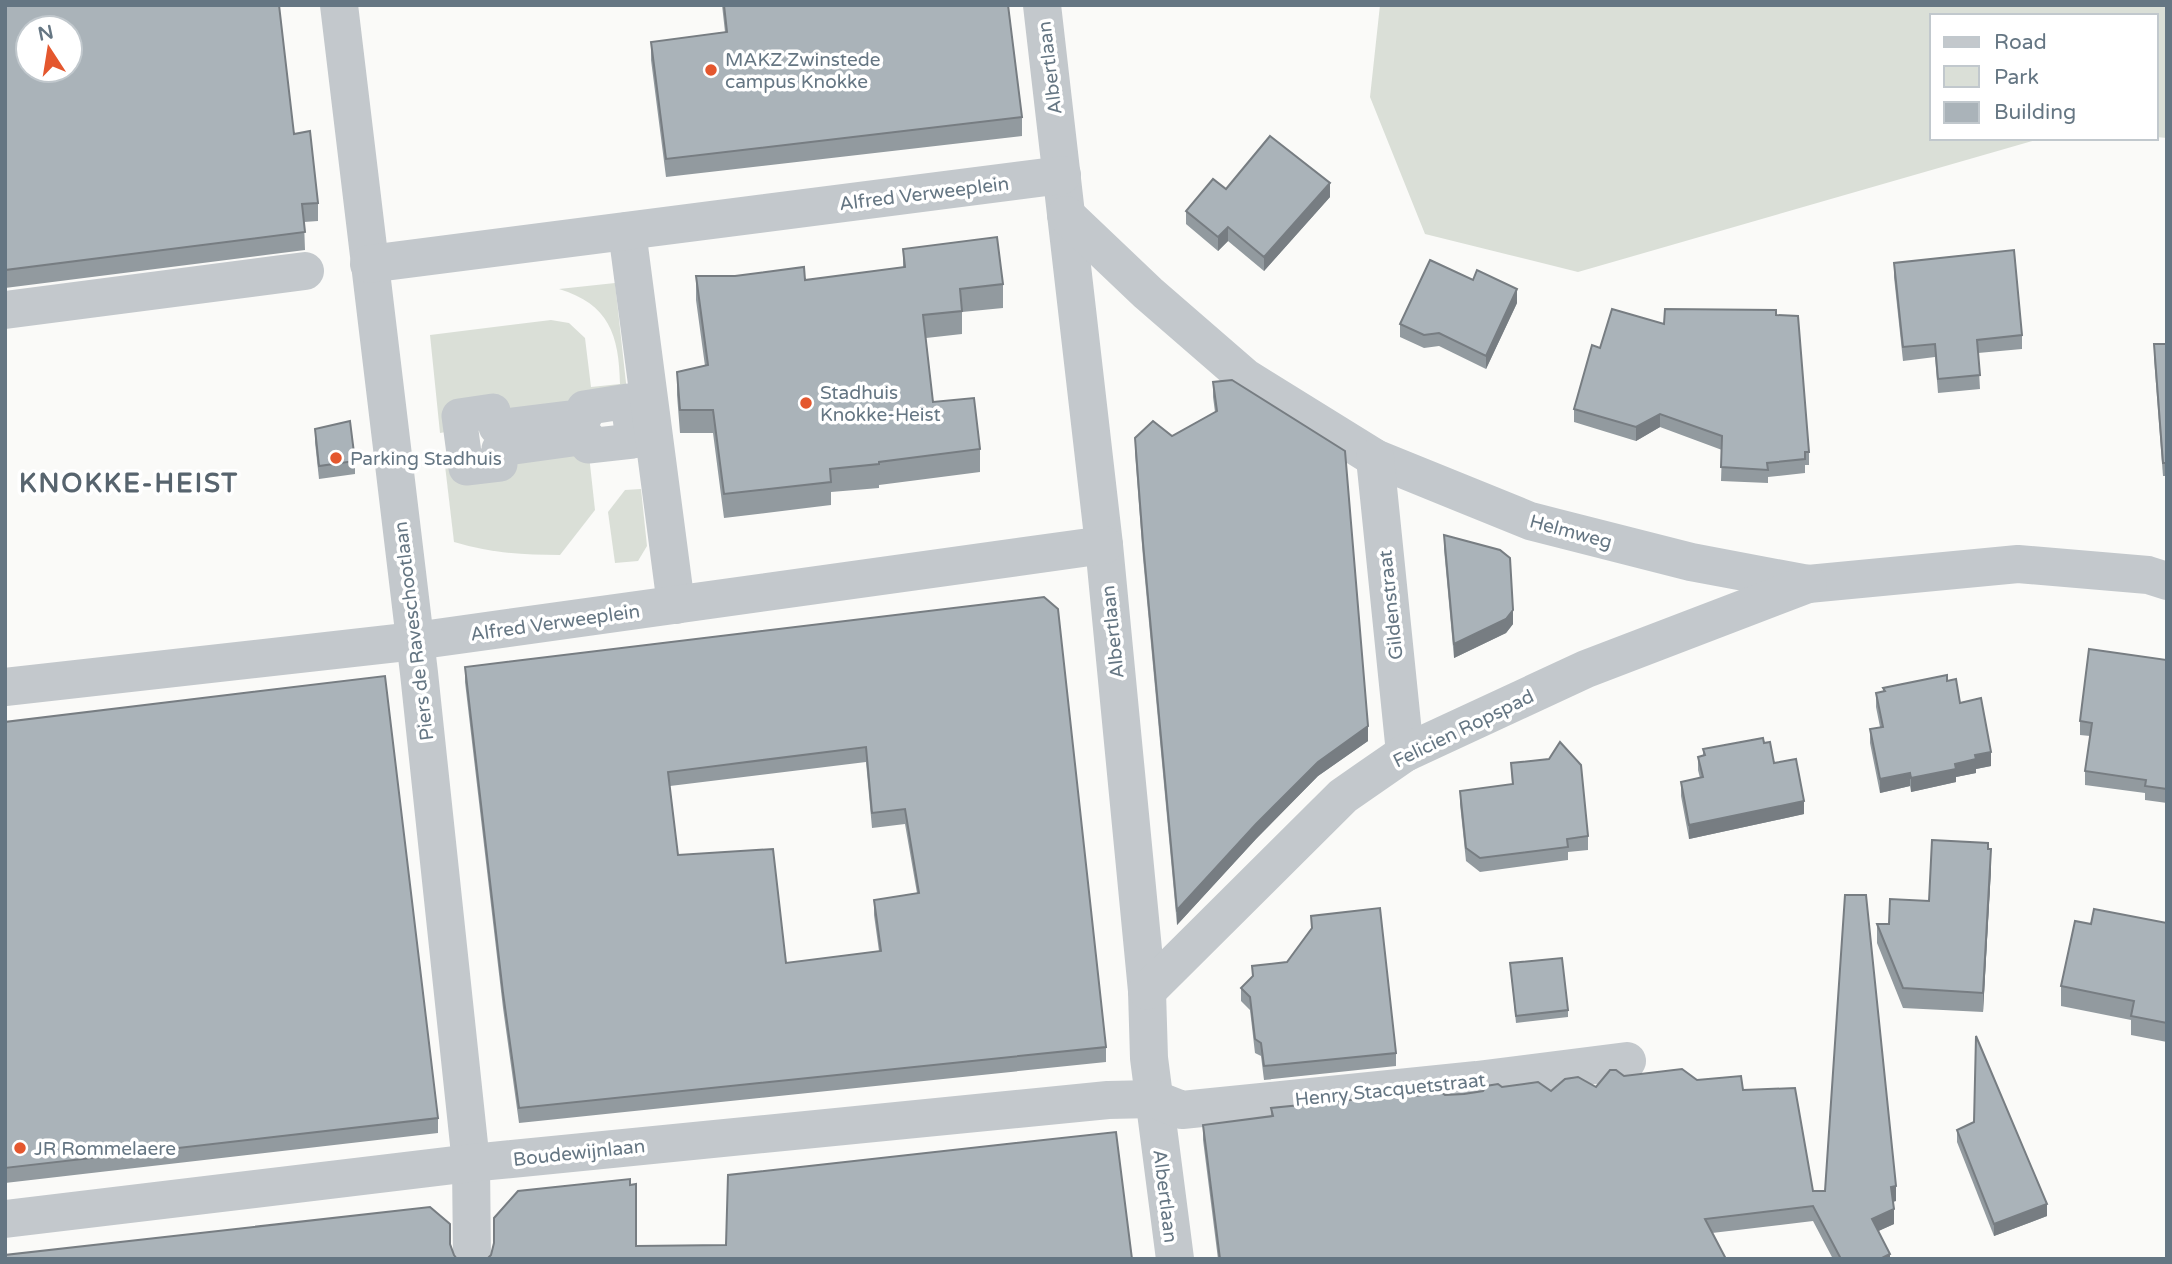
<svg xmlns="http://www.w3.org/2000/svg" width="2172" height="1264" font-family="'Varela Round',sans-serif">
  <rect width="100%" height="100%" fill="#fafaf8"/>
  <g fill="#dadfd7">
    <path d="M1380,5H2167V138L2156,137V16H1932V138H2043L1578,272L1425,234L1370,97Z"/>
    <path d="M615,283L628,401L440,433L430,335L551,320L569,323L585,338L591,387L620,384C619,335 609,304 559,289Z"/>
    <path d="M587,437L595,510L560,555C521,555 491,553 454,542L444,457Z"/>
    <path d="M641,489L647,546L638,561L615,563L608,512L625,490Z"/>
  </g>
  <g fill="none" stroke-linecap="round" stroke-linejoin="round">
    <path stroke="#c3c8cc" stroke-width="35" d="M628,401L633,441L588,446L587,437L499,449L500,464L466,468L459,416L493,411L496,427L585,416L584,408Z"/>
    <g stroke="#c3c8cc" stroke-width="38">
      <path d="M339,5L419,673L471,1163L472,1259"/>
      <path d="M1042,5L1104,545L1147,991L1149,1058L1175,1259"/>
      <path d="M1066,215L1148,293L1246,378L1375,458L1530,521L1691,562L1808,584L2018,564L2148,575L2167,581"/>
      <path d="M627,231L676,605"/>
      <path d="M369,264L1062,175"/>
      <path d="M5,310L305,271"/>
      <path d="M1375,458L1405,753"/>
      <path d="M5,687L415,641L1104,545"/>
      <path d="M1147,991L1343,796L1405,753L1586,669L1808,584"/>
      <path d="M5,1219L471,1163L1108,1100L1154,1099L1182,1110L1477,1080L1627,1061"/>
    </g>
  </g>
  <g fill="#929a9f" fill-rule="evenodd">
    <path d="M5,5L294,134L318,203V221L304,222L305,250L5,288Z"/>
    <path d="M722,5H1008L1022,117V136L666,177L651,60V42L725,32Z"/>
    <path d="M1226,189L1330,197L1264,271L1228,241L1218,251L1186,224V211Z"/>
    <path d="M903,249L1003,284V308L962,312V334L926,338L933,402L980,449V472L879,485V488L831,492V505L724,518L713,433H680L677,395V372L705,366L696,300V276L805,280L903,267Z"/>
    <path d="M1894,263L2022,335V349L1978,353L1980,389L1938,393L1935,357L1903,361L1894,277Z"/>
    <path d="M1517,303L1486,369L1439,346L1424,348L1400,337V324Z"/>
    <path d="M1776,315L1809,452V465H1805V473L1768,477V483L1721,481L1722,450L1660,427L1636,441L1574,422V409L1664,324Z"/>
    <path d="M2154,344H2167V476H2163L2154,358Z"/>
    <path d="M1213,382L1368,741L1318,776L1256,839L1177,925L1143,558L1135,453V438L1172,436L1215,412L1213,397Z"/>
    <path d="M315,429L355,461V474L319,479L315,442Z"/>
    <path d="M1444,535L1513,624L1506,633L1454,658L1444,549Z"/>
    <path d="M1044,597L1106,1047V1062L519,1123L503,1008L465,682V667ZM866,762L872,828L905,824L917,893L874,900V915L879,951L786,963L678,855L670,786Z"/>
    <path d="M2167,660V803L2145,800V793L2085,785V771L2090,736L2080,735V721Z"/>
    <path d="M1947,681L1960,703L1991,766L1976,769V773L1956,777V782L1911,792L1910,786L1880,793L1870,743V729L1880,727L1876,707V693L1883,692V688Z"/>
    <path d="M5,722L438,1118V1133L5,1183Z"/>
    <path d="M1764,743L1774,763L1804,814L1689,839L1681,796V782L1700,778L1698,770V757L1703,756V749Z"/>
    <path d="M1511,763L1588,836V850L1568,852V860L1480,872L1466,861L1460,804V791L1512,784Z"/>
    <path d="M1988,849L1991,869L1983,1012L1903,1008L1877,943V924H1889L1929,901Z"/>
    <path d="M1311,916L1396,1053V1066L1264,1080L1261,1056L1255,1053L1250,1010L1241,1001V988L1252,978V966L1287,962L1311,930Z"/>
    <path d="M2167,923V1042L2131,1035V1020L2061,1006V986L2091,924Z"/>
    <path d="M1510,963L1568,1010V1017L1516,1023Z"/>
    <path d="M1624,1076L1697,1080L1743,1090L1813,1191L1896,1201L1893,1202L1894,1224L1878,1231L1890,1259H1833L1813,1221L1712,1233L1726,1259H1218L1203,1140V1125L1271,1116V1108L1445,1095L1483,1091L1502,1087L1551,1091L1596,1087Z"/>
    <path d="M1957,1130L2047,1216L1994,1236L1957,1142Z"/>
  </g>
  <g fill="#777d82">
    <path d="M1330,183V197L1264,271V257Z"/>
    <path d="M1228,227V241L1218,251V237Z"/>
    <path d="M1517,289V303L1486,369V356Z"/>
    <path d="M1660,414V427L1636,441V427Z"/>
    <path d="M1513,610V624L1506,633L1454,658V644Z"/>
    <path d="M1368,726V741L1318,776L1256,839L1177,925V910L1256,824L1318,762Z"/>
    <path d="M1991,752V766L1976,769V773L1956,777V782L1911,792V778L1955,764L1975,755Z"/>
    <path d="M1910,773V786L1880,793V779Z"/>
    <path d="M1804,801V814L1689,839V825Z"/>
    <path d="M1991,849V869L1983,1012V993Z"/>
    <path d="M1896,1186V1201L1891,1202V1187Z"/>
    <path d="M2047,1204V1216L1994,1236V1224Z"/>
    <path d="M1894,1209V1224L1872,1234V1219Z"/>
    <path d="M1890,1254V1259H1880Z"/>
  </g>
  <g fill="#aab3b9" stroke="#777d82" stroke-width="2" fill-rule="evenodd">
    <path d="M5,5H279L294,134L310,131L318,203L302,204L305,232L5,270ZM28,28H70V70H28Z"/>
    <path d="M724,5H1008L1022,117L666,159L651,42L727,32Z"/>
    <path d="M1270,136L1330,183L1264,257L1228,227L1218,237L1186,211L1213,179L1226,189Z"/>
    <path d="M997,237L1003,284L960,289L962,311L923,315L933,402L974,398L980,449L879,462V464L830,469L831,482L724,494L713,410H680L677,372L708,365L696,276H735L804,267L805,280L905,267L903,249Z"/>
    <path d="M2014,250L2022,335L1977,340L1980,375L1938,379L1935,344L1903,347L1894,263Z"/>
    <path d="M1430,260L1473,280L1477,270L1517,289L1486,356L1439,333L1424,335L1400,324Z"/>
    <path d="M1612,309L1664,324L1665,309L1776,310V315L1798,316L1809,452H1805V459L1767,463L1768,470L1721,467L1722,436L1660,414L1636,427L1574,409L1592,345L1600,348Z"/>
    <path d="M2154,344H2167V463H2163Z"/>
    <path d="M1232,380L1345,451L1368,726L1318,762L1256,824L1177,910L1143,543L1135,438L1153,421L1172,436L1217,411L1213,382Z"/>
    <path d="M350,421L355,461L319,466L315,429Z"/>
    <path d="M1444,535L1500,550L1510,558L1513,610L1506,619L1454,644Z"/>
    <path d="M1044,597L1058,609L1106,1047L519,1108L503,993L465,667ZM866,747L872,813L905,809L919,893L874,900L881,951L786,963L773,849L678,855L668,772Z"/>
    <path d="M2089,649L2167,660V789L2145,786L2146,780L2085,771L2092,723L2080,721Z"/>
    <path d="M1947,675V681L1956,679L1960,703L1981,698L1991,752L1975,755L1976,759L1955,764L1956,769L1911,778L1910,773L1880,779L1870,729L1883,727L1876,693L1885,691L1883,688Z"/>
    <path d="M385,676L438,1118L5,1168V722Z"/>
    <path d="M1763,738L1764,743L1770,742L1774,763L1796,759L1804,801L1689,825L1681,782L1703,777L1698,757L1705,755L1703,749Z"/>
    <path d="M1560,742L1581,765L1588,836L1567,839L1568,847L1480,858L1466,848L1460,791L1513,784L1511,763L1549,759Z"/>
    <path d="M1932,840L1988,843V849H1991L1983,993L1903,988L1877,924H1889L1890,899L1929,901Z"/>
    <path d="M1845,895H1866L1896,1186L1891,1187L1894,1209L1872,1219L1890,1254L1880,1259H1841L1813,1206L1705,1219L1726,1259H1220L1203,1125L1273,1116L1271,1108L1401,1095L1402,1098L1441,1092L1445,1095L1464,1094L1483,1091L1486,1086L1498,1084L1502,1087L1538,1082L1551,1091L1565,1079L1578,1077L1596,1087L1610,1070H1616L1624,1076L1682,1069L1697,1080L1741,1076L1743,1090L1795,1088L1813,1191H1825Z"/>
    <path d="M1380,908L1396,1053L1264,1066L1261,1043L1255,1039L1250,997L1241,988L1253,976L1252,966L1287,962L1312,928L1311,916Z"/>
    <path d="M2094,909L2167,923V1023L2131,1016L2134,1001L2061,986L2075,921L2091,924Z"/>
    <path d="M1562,958L1568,1010L1516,1016L1510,963Z"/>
    <path d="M1976,1036L2047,1204L1994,1224L1957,1130L1974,1122Z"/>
    <path d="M1116,1132L1132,1259H487L491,1255L494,1243V1218L518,1191L630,1179V1185L636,1184V1246L726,1245L728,1175Z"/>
    <path d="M430,1207L450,1224V1244L454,1255L457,1259H5V1255Z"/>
  </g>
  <g fill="#e4572e" stroke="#fff" stroke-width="2.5">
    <circle cx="711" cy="70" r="7"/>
    <circle cx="806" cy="403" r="7"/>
    <circle cx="336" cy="458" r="7"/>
    <circle cx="20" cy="1148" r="7"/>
  </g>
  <g text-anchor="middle" stroke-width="7" stroke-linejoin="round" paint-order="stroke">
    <g font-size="19" fill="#657683" stroke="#fff" text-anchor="start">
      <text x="725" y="66">MAKZ Zwinstede<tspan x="725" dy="22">campus Knokke</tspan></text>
      <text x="820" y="399">Stadhuis<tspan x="820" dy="22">Knokke-Heist</tspan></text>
      <text x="350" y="465">Parking Stadhuis</text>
      <text x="34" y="1155">JR Rommelaere</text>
    </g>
    <g font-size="19" fill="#657683" stroke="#fff">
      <text transform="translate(1049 68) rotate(-97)" y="7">Albertlaan</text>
      <text transform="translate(924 193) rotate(-7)" y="7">Alfred Verweeplein</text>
      <text transform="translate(1571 531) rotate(15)" y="7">Helmweg</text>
      <text transform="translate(1390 605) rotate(-96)" y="7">Gildenstraat</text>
      <text transform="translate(555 622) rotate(-8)" y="7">Alfred Verweeplein</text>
      <text transform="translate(413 631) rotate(-97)" y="7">Piers de Raveschootlaan</text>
      <text transform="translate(1112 632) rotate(-96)" y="7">Albertlaan</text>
      <text transform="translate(1463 728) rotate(-26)" y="7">Felicien Ropspad</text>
      <text transform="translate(1390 1089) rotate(-6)" y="7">Henry Stacquetstraat</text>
      <text transform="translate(579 1152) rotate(-6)" y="7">Boudewijnlaan</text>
      <text transform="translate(1166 1196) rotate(83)" y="7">Albertlaan</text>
    </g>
    <g font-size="26" font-weight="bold" letter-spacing="2" fill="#57646e" stroke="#fff">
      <text x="129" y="492">KNOKKE-HEIST</text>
    </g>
  </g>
  <rect width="2172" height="1264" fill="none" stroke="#657683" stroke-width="14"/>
  <rect x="1930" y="14" width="228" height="126" fill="#ffffff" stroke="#c1c8cd" stroke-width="2"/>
  <rect x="1944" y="37" width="35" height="10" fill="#c3c8cc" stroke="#c1c8cd" stroke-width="2"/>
  <text x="1994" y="49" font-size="21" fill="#657683">Road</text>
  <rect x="1944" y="66" width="35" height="21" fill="#dadfd7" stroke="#c1c8cd" stroke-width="2"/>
  <text x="1994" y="84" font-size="21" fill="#657683">Park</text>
  <rect x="1944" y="102" width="35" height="21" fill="#aab3b9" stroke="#c1c8cd" stroke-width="2"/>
  <text x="1994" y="119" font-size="21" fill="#657683">Building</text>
  <g transform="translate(49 49) rotate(348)"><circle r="33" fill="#ffffff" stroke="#c1c8cd" stroke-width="2"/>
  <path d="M0-5L12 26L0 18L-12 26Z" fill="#e4572e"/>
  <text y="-10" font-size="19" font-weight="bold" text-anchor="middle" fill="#657683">N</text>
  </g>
</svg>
